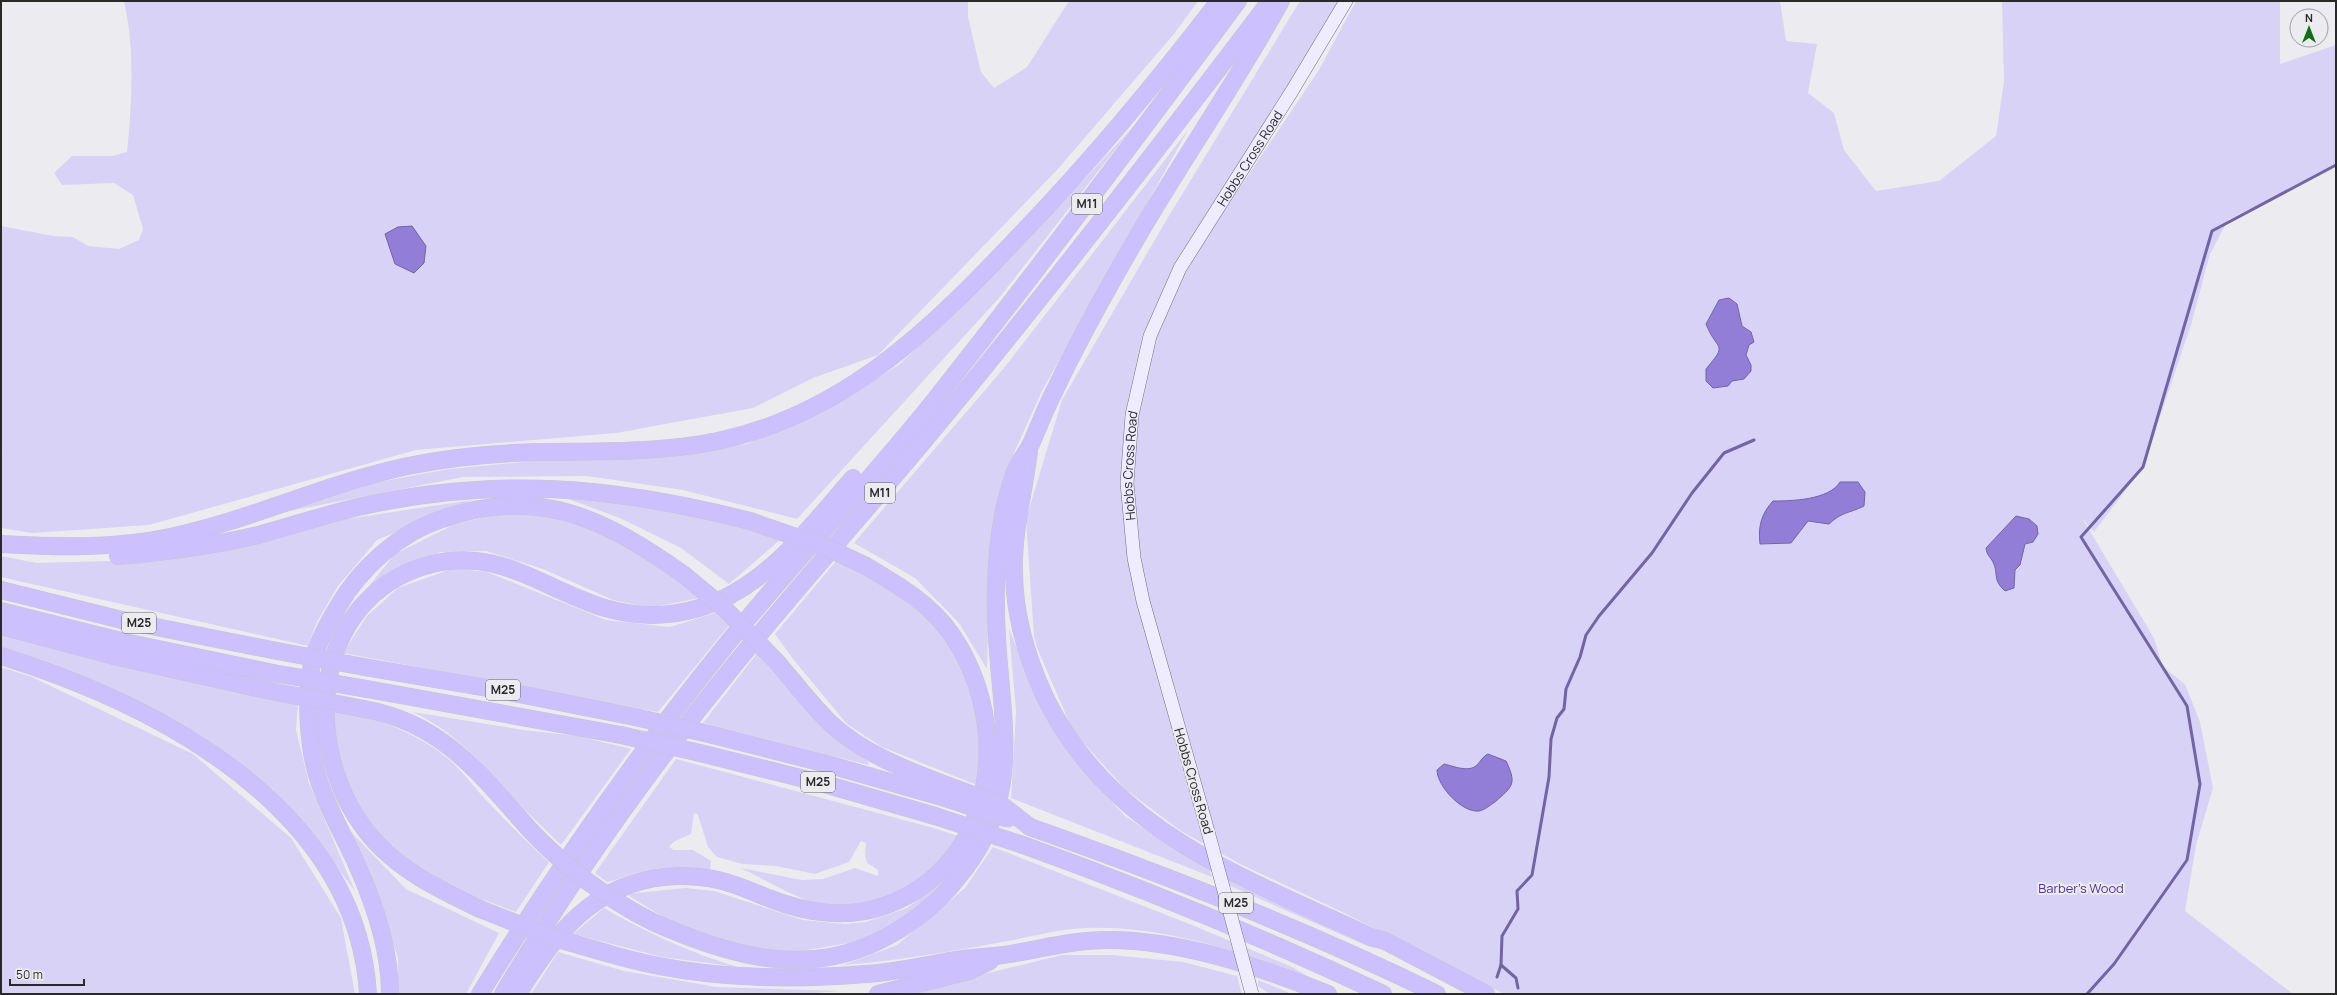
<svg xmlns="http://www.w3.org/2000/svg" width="2337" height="995" font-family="Manrope,sans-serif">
  <rect width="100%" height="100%" fill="#ececf0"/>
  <g fill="#d8d2f6">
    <path d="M124,1H968V17L981,72L994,88L1027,67L1069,1H1198L1174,34L1057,170L878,355L813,378L753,408L616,433L416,450L149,525L32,533L1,528V453H4L1,452V226L53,236L73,237L88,246L119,249L139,240L143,229L133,195L114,183L62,185L54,173L72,156H112L127,152C132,103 135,49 124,1Z"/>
    <path d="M1300,1H1342L1214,226L1319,70L1356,1H1780L1786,41L1817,44L1808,93L1834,113L1844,150L1876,191L1939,181L1996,136L2004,82L2002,1H2280V64L2336,45V166L2228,220L2210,254L2191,325L2143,467L2094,532L2082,518L2154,638L2163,667L2185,684L2200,722L2213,788L2196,845L2185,911L2293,994H1504L1340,911L1240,864L1181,831L1125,789L1073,731L1038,650L1034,637L1026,519L1062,400L1164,224Z"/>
    <path d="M1132,128L999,298L797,519L683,490L587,476L463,477L254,518L373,483L449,469L534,461L664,456L746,444L825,411L900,364L1021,247Z"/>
    <path d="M1188,130L1042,391L1013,455L994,531L989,577L987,669L959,623L915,578L854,543L1004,368Z"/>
    <path d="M563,497L653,505L737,524L781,539L729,584L681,548L622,519Z"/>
    <path d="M472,500L377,540L338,586L317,622L308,646L1,577V556L37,563L143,560L314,524Z"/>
    <path d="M505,513L560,514L600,532L688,583L704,597L660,606H642L613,600L543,569L486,551L440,552L402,573L343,618L395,554L455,524Z"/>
    <path d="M836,561L884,584L937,627L968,675L979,727L980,765L977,785L882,747L847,724L793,659L775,634Z"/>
    <path d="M454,568L487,572L606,620L670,627L721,611L731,623L658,712L343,653L367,616L398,588Z"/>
    <path d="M1009,629L1041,706L1087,775L1125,816L1161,840L1209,868L1212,877L1011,798L1016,712Z"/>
    <path d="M1,631L298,703L296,730L309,783L355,891L303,822L256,777L177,725L1,649Z"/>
    <path d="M758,652L824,729L869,762L868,765L703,723Z"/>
    <path d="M1,667L32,677L193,754L291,838L341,918L355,994H1Z"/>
    <path d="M335,710C375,718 414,731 446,757C461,769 473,786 486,800C506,821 527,842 549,862L516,912L470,895L433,878L398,856L375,834L345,781L331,731Z"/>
    <path d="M413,712L523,730L578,736L631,749L561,845C549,833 536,821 524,809C487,771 463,736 413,712Z"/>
    <path d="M676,759L930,827L958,836C934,882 876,912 825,905C805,903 761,878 741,868L802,880L823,879L855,868L878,876V870L867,863L865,854L866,843L861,841L849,862L815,874L776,866L742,864L717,857L708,847L698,815L694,813L691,834C684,838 673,840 669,847L674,850H693L711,861L710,870C683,865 657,866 630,875C622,877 615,881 607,882L595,873Z"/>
    <path d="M351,832L406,889L499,933L466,994H398V958L371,878Z"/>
    <path d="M993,847L1192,925L1290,966L1315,980C1241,953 1166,925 1086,928C1059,929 1034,936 1008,941C953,951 898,961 843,965L897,945L965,888Z"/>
    <path d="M1226,875L1381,952L1228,885Z"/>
    <path d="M942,882L910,915L859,941L786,954L724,943L668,920L626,894L686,888L714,891L803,920L844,924L866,922L907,908Z"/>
    <path d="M604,908C647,933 691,953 738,967L662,957L573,934Z"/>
    <path d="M558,952L624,971L716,987L842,991L800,994H531Z"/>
    <path d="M1062,955H1112L1183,962L1237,976L1242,994H901Z"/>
    <path d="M1258,980L1292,994H1270L1258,986Z"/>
  </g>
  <g fill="#937ed7" stroke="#7364a3">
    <path d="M412,226L426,246L424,263L414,273L395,264L385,234L398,227Z"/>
    <path d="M1729,298L1737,304L1742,326L1751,332L1754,342L1749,345L1746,355L1751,365V371L1744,379L1732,381L1728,386L1713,388L1706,381V369C1729,342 1717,352 1706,324L1719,300Z"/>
    <path d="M1840,482H1858L1865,492L1864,506C1848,514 1843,511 1829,524L1808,521L1791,543L1760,544C1758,527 1761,514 1773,501C1792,501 1829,500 1840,482Z"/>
    <path d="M2016,516L2029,519L2037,526L2038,534L2033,542L2025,544L2020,565L2015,570L2014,588L2005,591C1992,579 1999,575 1993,562C1990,556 1987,556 1986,548Z"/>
    <path d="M1488,754L1506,761C1517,784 1513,786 1495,802C1490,805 1485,810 1479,811C1462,813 1437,786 1437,770L1444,764C1453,766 1469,773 1477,765C1481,761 1483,756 1488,754Z"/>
  </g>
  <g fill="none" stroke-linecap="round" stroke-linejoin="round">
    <g stroke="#7364a3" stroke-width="3">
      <path d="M1501,965L1516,978L1518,988"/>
      <path d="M1497,977L1501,965L1502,936L1518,909L1517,891L1532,875L1549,777L1551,739L1557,718L1564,709L1566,689L1580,657L1586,635L1599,616L1652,553L1692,493L1724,453L1754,440"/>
      <path d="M2087,994L2114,964L2187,860L2200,784L2187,706L2081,537L2143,467L2212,231L2336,165"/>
    </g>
    <defs>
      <g id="secondary">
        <path id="s1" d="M1204,817L1143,601L1134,558L1127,483L1132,415L1150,336L1180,268L1292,91L1346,1"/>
      </g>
      <g id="highway">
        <path d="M1029,452C1024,492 1013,530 1014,571C1014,615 1027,658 1045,697C1111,833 1244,877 1371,937L1385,941L1486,994"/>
        <path d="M1,544C58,547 114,549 170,537C251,520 327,483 408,466C452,457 497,453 541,452C600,451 660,453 718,441C848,413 934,326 1022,233C1093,159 1157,82 1219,1"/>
        <path d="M118,556C165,552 212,546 258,535C292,526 324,515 358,507C497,476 613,486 750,521"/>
        <path d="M1,590L126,621L277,651"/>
        <path d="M1,611L125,642L273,673"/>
        <path d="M1,626L118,657L271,691"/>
        <path d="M1,656C158,705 357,808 368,994"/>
        <path d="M777,662C794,682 810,703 829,722C862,753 904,769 946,785"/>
        <path d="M370,668L499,690L635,717"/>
        <path d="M367,689L621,735"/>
        <path d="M364,709C443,723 480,774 530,830"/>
        <path d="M713,735L827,764L942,797"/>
        <path d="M700,753L821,783L935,816"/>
        <path d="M1030,827C1169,876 1305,929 1437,994"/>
        <path d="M1023,845C1146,889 1266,939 1383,994"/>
        <path d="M480,909C438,889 396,869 367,832C301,749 310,601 425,566C496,544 542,589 605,608C636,617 669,617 699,608C765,589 810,527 853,478"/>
        <path d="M653,922C731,957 811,980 890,935C915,921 937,903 955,881C1023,802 1003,732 997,639C994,586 996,522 1015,472C1018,462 1027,453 1031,444C1039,426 1046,407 1055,390C1081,335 1111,282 1142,229C1187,153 1238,79 1281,1"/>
        <path d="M610,954C690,978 781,981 865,974C898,972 930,964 963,959C976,957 989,957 1003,955C1038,950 1071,940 1108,940C1182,940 1259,967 1328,994"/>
        <path d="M390,994C390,950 375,905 357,865C345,838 330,813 320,784C308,751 305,699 312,664C317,643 328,623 339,605C360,569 398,534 439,520C537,485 602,517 683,574"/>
        <path d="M480,994C554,874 634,759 722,650C790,565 866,486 934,401C1038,270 1138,136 1238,1"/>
        <path d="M503,994C572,877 653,764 739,659C807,576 879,496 947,413C1058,278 1165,140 1270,1"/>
        <path d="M518,994C546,949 576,904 629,885C657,875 689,874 718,880C736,884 753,892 771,899C806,913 848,919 884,906C997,866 1014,726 952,635C931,604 898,585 866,566"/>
        <path d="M878,994L969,971L990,961"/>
      </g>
    </defs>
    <use href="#secondary" stroke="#727275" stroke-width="14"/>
    <use href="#highway" stroke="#c7c7c8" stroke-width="18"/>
    <use href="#secondary" stroke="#f0ecff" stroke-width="13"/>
    <use href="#highway" stroke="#ccc0ff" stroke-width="17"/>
    <defs>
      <path id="secondary-bridge" d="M1204,817L1252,994"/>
      <g id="highway-bridge">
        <path d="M750,521L828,548L866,566"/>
        <path d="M683,574L725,609L777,662"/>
        <path d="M277,651L370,668"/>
        <path d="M273,673L367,689"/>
        <path d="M271,691L364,709"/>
        <path d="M635,717L713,735"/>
        <path d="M621,735L700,753"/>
        <path d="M946,785L1003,806L1030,827"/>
        <path d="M942,797L1008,819"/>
        <path d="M935,816L1023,845"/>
        <path d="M530,830C567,869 605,898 653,922"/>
        <path d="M480,909L551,937L610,954"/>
      </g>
    </defs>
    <use href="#secondary-bridge" stroke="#727275" stroke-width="14" stroke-linecap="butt"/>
    <use href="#highway-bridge" stroke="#c7c7c8" stroke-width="18" stroke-linecap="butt"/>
    <use href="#secondary-bridge" stroke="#f0ecff" stroke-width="13"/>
    <use href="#highway-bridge" stroke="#ccc0ff" stroke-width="17"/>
  </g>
  <g text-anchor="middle" stroke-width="4" stroke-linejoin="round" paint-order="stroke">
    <g fill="#ececf0" stroke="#646465" stroke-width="1">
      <rect x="1072" y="194" width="30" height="20" rx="3"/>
      <rect x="865" y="483" width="30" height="20" rx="3"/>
      <rect x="122" y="613" width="34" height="20" rx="3"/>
      <rect x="486" y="680" width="34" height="20" rx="3"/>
      <rect x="801" y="772" width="34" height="20" rx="3"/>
      <rect x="1219" y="893" width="34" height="20" rx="3"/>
    </g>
    <g font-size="12" font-weight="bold" fill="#29292a">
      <text x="1087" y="208">M11</text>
      <text x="880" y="497">M11</text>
      <text x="139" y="627">M25</text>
      <text x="503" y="694">M25</text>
      <text x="818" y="786">M25</text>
      <text x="1236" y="907">M25</text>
    </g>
    <g font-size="13" fill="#29292a" stroke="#ececf0">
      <text dy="5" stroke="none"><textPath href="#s1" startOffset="697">Hobbs Cross Road</textPath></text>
      <text dy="5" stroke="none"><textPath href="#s1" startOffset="361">Hobbs Cross Road</textPath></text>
      <text transform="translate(1194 781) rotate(74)" y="5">Hobbs Cross Road</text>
    </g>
    <g font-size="13" fill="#54339a" stroke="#ececf0">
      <text x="2081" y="893">Barber's Wood</text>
    </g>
  </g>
  <rect width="2337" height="995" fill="none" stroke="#29292a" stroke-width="4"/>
  <g transform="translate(2309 28)"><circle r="19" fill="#ececf0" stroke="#9e9ea1"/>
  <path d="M0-3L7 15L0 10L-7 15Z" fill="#146c16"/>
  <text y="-6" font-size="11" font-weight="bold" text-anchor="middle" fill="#29292a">N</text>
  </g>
  <path d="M10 979v6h74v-6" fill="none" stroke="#29292a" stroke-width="2"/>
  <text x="16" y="979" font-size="12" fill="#29292a" stroke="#ececf0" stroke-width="3" paint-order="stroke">50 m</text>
</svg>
